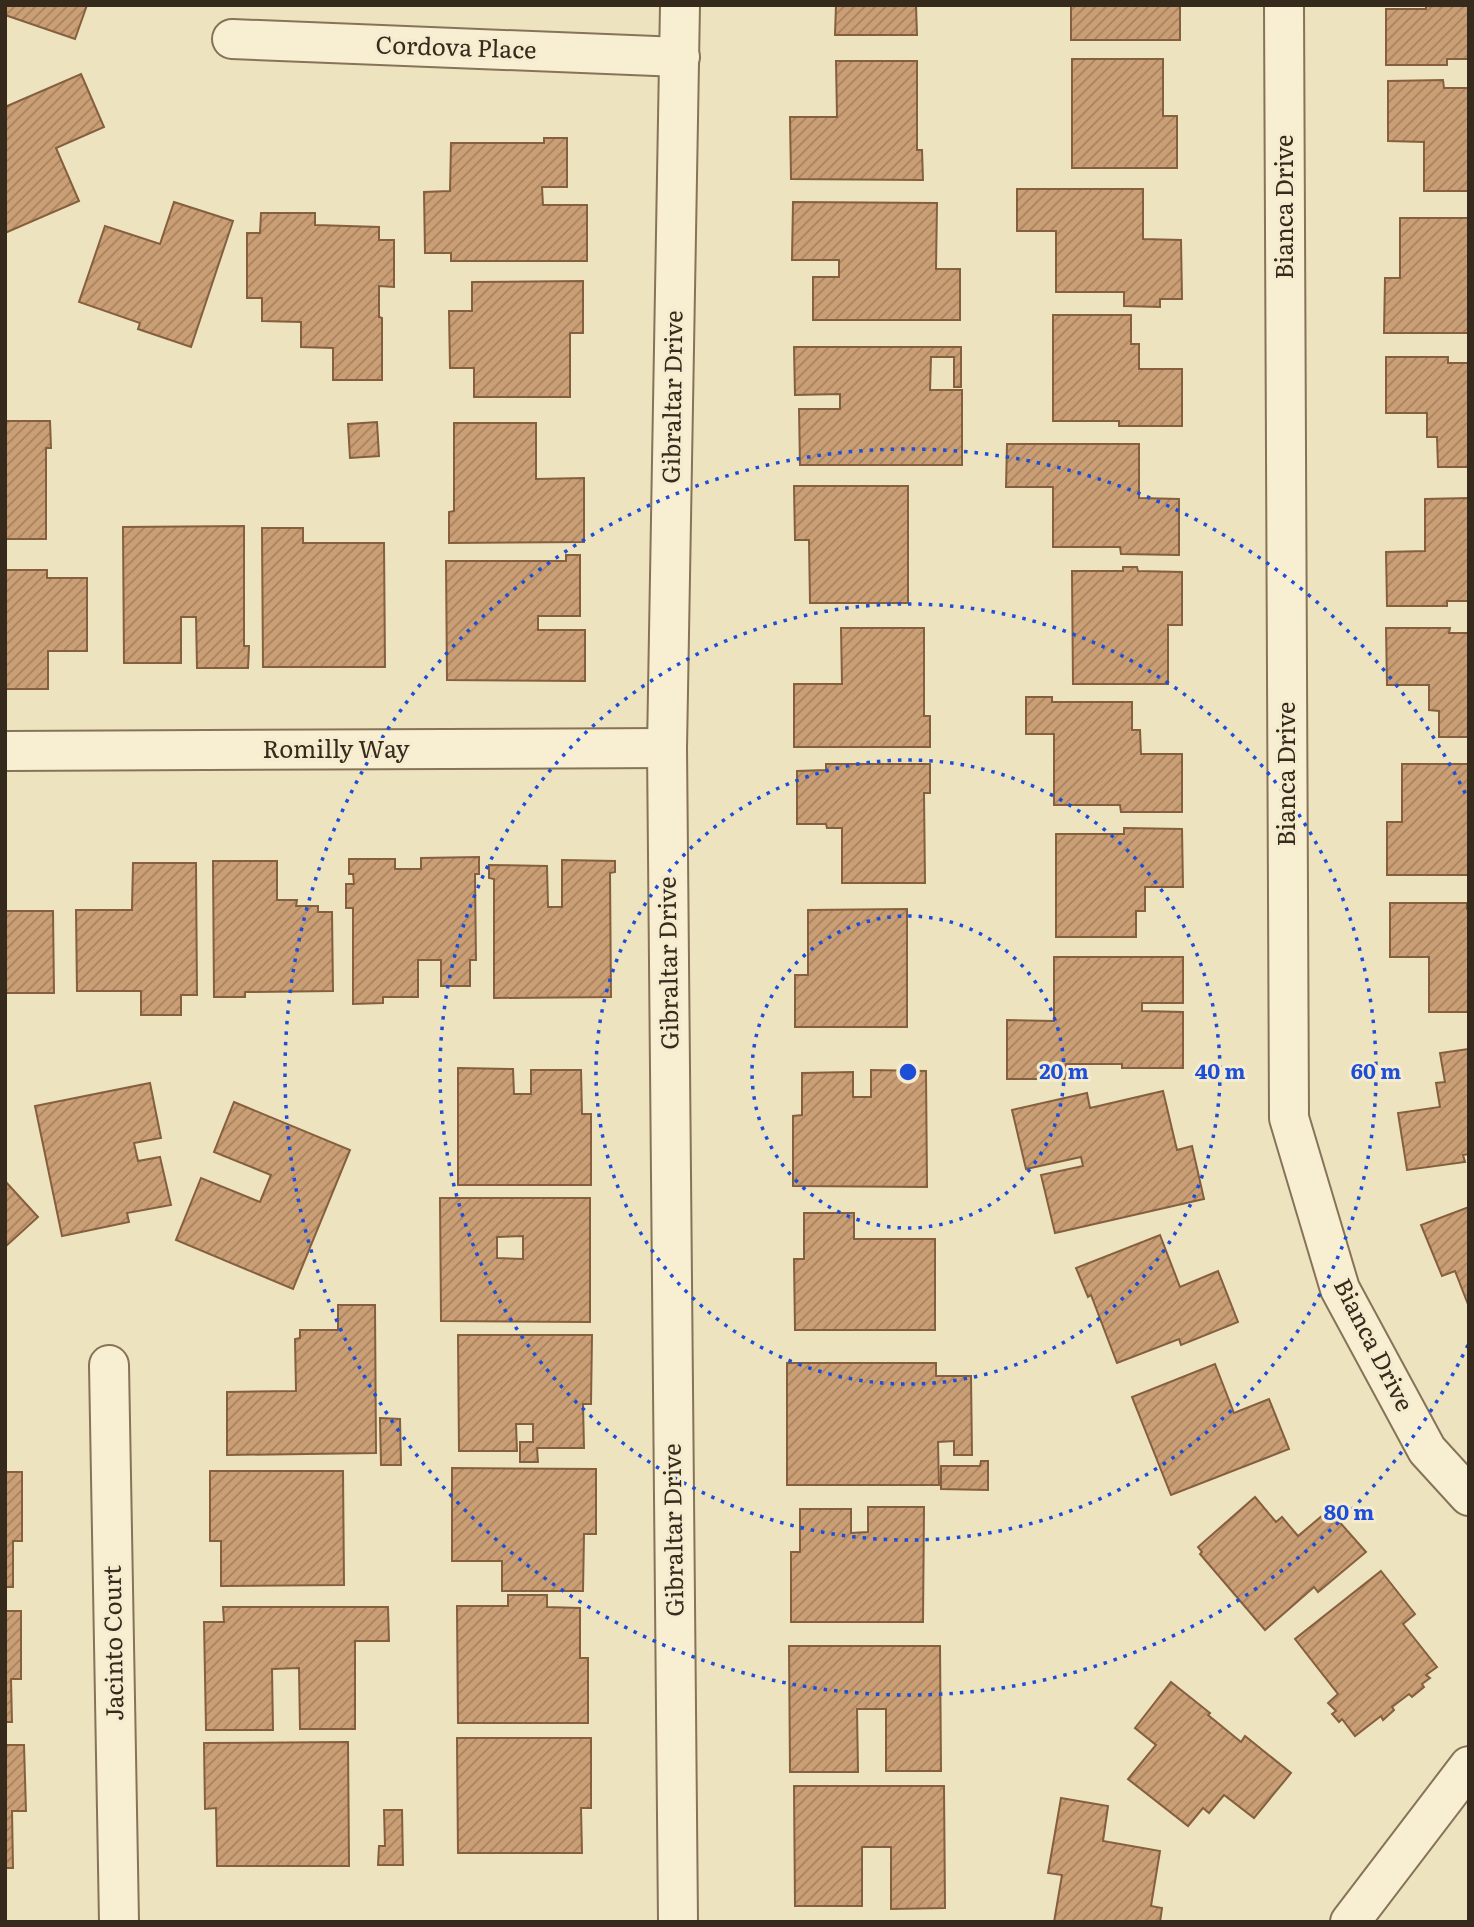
<svg xmlns="http://www.w3.org/2000/svg" width="1474" height="1927" font-family="Literata,serif">
  <defs>
    <pattern id="building-hatch" width="6" height="6" patternUnits="userSpaceOnUse" patternTransform="scale(1.75)"><rect width="6" height="6" fill="#cb9f75"/><path d="M-1 1l2-2M0 6l6-6M5 7l2-2" fill="none" stroke="#a6825f"/></pattern>
  </defs>
  <rect width="100%" height="100%" fill="#ede3bf"/>
  <g fill="url(#building-hatch)" stroke="#855f3e" stroke-width="2" fill-rule="evenodd">
    <path d="M5,5H87L75,39L5,15Z"/>
    <path d="M836,5H916L917,35H835Z"/>
    <rect x="1071" y="5" width="109" height="35"/>
    <path d="M1426,5H1469V59H1447V65H1386V9H1426Z"/>
    <path d="M1072,59H1163V116H1177V168H1072Z"/>
    <path d="M836,61H917V150H922L923,180L791,179L790,117H837Z"/>
    <path d="M81,74L104,127L56,148L79,201L5,233V107Z"/>
    <path d="M1443,80L1444,88H1469V191H1424V142L1388,141V81Z"/>
    <path d="M544,138H567V187H542L543,205H587V261H451V253H425L424,192L450,191L451,143H544Z"/>
    <path d="M1017,189H1143V239L1181,240L1182,299H1160V307L1124,306V292H1056V231H1017Z"/>
    <path d="M174,202L233,221L191,347L138,329L140,323L79,302L105,226L160,244Z"/>
    <path d="M793,202L937,203L936,269H960V320H813V277H839V260H792Z"/>
    <path d="M261,213H315V225L379,227V240H394V287L379,286V317L382,318V380H333V348L301,347V322L262,321V298H247V233H260Z"/>
    <path d="M1400,218H1469V333H1384L1385,278H1400Z"/>
    <path d="M583,281V333H570V397H474V368H450L449,311H472V282Z"/>
    <path d="M1053,315H1131V344H1139V369H1182V426H1119V421H1053Z"/>
    <path d="M794,347H961V387H954V357H931L930,390H962V465H800L799,409H840V394L795,395Z"/>
    <path d="M1386,357H1448V363H1469V467H1438L1437,437H1427V413H1386Z"/>
    <path d="M5,421H50L51,448H46V539H5Z"/>
    <path d="M377,422L379,456L350,458L348,424Z"/>
    <path d="M454,423H536V479L584,478V542L449,543V512L454,511Z"/>
    <path d="M1007,444H1139V498L1179,499V555L1121,554L1120,547H1053V487H1006Z"/>
    <path d="M794,486H908V603H810L809,540H795Z"/>
    <path d="M1469,498V601H1447V606H1387L1386,552L1425,551V499Z"/>
    <path d="M244,526V646H249L248,668H197L196,617H181V663H124L123,527Z"/>
    <path d="M262,528H303V543H384L385,667H263Z"/>
    <path d="M566,555H580V616H538V630H585V681L447,680L446,561H566Z"/>
    <path d="M1123,567H1137L1138,571L1182,572V625H1168V684H1073L1072,571H1123Z"/>
    <path d="M5,570H47V578H87V651H48V689H5Z"/>
    <path d="M841,628H924V716H930V747H794V684H842Z"/>
    <path d="M1386,628H1450L1449,633H1469V737H1439V711L1429,710V685H1387Z"/>
    <path d="M1026,697H1052V702H1132V730H1140L1141,754H1182V812H1121L1120,805H1054V734H1026Z"/>
    <path d="M826,764H930V793H924L925,883H842V828H827L826,824H797V771L826,770Z"/>
    <path d="M1402,764H1469V875H1387V822H1402Z"/>
    <path d="M1124,828L1182,829L1183,887H1145V911H1136V937H1056V834H1124Z"/>
    <path d="M479,857V874H475L476,960H470V986H441V960H418V997H383V1003L353,1004V908H346V884H354L353,874H349V859H395V869H421V858Z"/>
    <path d="M562,860L615,861V872L610,873L611,997L494,998V879L489,878V865L547,866L548,907H562Z"/>
    <path d="M213,861H277V900H297L296,906H318V912H332L333,991L245,992V997H214Z"/>
    <path d="M133,863H196L197,995H181V1015H141V991H77L76,910H132Z"/>
    <path d="M1390,903H1467V909H1469V1012H1429V957H1390Z"/>
    <path d="M907,909V1027H795V975H808V910Z"/>
    <path d="M5,911H53L54,993H5Z"/>
    <path d="M1054,957H1183V1003H1142V1011L1183,1012V1068H1122V1064H1066L1065,1079H1007V1020L1054,1021Z"/>
    <path d="M1469,1049V1154L1463,1155L1465,1162L1407,1170L1398,1113L1440,1107L1436,1083L1445,1082L1440,1053Z"/>
    <path d="M458,1068L513,1069L514,1094H531V1070H581L582,1114H591V1185H458Z"/>
    <path d="M871,1070L926,1071L927,1187L793,1186V1116L802,1115V1073L853,1072V1097H871Z"/>
    <path d="M150,1083L161,1138L134,1143L138,1161L160,1157L171,1205L127,1213L129,1222L62,1236L35,1106Z"/>
    <path d="M1163,1091L1177,1150L1192,1146L1204,1199L1055,1233L1041,1175L1083,1166L1081,1157L1026,1169L1012,1110L1087,1093L1090,1108Z"/>
    <path d="M234,1102L350,1150L293,1289L176,1240L201,1178L260,1202L271,1175L214,1152Z"/>
    <path d="M5,1181L38,1217L5,1247Z"/>
    <path d="M440,1198H590V1322L441,1321ZM523,1236V1259L497,1258V1237Z"/>
    <path d="M1469,1207V1307L1455,1271L1442,1276L1421,1225Z"/>
    <path d="M804,1213H854V1239H935V1330H795L794,1259H804Z"/>
    <path d="M1160,1235L1180,1287L1218,1271L1238,1322L1181,1345L1179,1339L1117,1363L1091,1295L1088,1297L1076,1268Z"/>
    <path d="M338,1305H375L376,1453L227,1455V1392L296,1391L295,1339L300,1338V1330H338Z"/>
    <path d="M458,1335H592L591,1404H583L584,1448H537L538,1462H520V1442H533V1424H516L517,1451H459Z"/>
    <path d="M787,1363H936V1376H971L972,1455H954V1441L938,1442L939,1485H787Z"/>
    <path d="M1215,1364L1234,1413L1269,1399L1289,1449L1171,1495L1132,1397Z"/>
    <path d="M380,1418L400,1419L401,1465H381Z"/>
    <path d="M981,1461H988V1490L941,1489V1466H980Z"/>
    <path d="M452,1468L596,1469V1534H584L583,1591H502V1561H452Z"/>
    <path d="M210,1471H343L344,1585L221,1586V1541H210Z"/>
    <path d="M5,1472H22V1541H13V1587H5Z"/>
    <path d="M1255,1497L1276,1522L1282,1517L1298,1536L1329,1510L1366,1552L1318,1592L1314,1587L1265,1630L1200,1554L1202,1552L1198,1547Z"/>
    <path d="M868,1507H924L923,1622H791V1552H800V1509H851V1533L868,1532Z"/>
    <path d="M1381,1571L1415,1614L1403,1624L1437,1667L1426,1675L1430,1678L1422,1684L1424,1687L1412,1697L1409,1694L1392,1707L1394,1710L1383,1720L1381,1716L1355,1736L1342,1719L1339,1722L1332,1714L1336,1711L1328,1703L1338,1694L1295,1639Z"/>
    <path d="M508,1595H547V1607L580,1608V1658H588V1723H458L457,1606H508Z"/>
    <path d="M223,1607H388L389,1641H355V1729H300L299,1668L272,1669L273,1730H206L204,1622H224Z"/>
    <path d="M5,1611H21V1679H11L12,1722H5Z"/>
    <path d="M789,1646H940L941,1771H886V1709H857L858,1772H790Z"/>
    <path d="M1171,1682L1210,1713L1208,1715L1241,1742L1245,1736L1291,1773L1254,1818L1224,1795L1209,1813L1203,1808L1188,1826L1128,1779L1156,1745L1135,1728Z"/>
    <path d="M457,1738H591V1808H581L582,1853H458Z"/>
    <path d="M348,1742L349,1866H217L216,1808L205,1809L204,1743Z"/>
    <path d="M5,1745H24L26,1811H12L13,1868H5Z"/>
    <path d="M794,1786H944L945,1908L891,1909V1847H862V1906H795Z"/>
    <path d="M1061,1798L1108,1806L1103,1841L1160,1851L1151,1906L1162,1908L1160,1922H1054L1062,1875L1048,1873Z"/>
    <path d="M384,1810H402L403,1865H378L379,1846H385Z"/>
  </g>
  <g fill="none" stroke-linecap="round" stroke-linejoin="round">
    <defs>
      <g id="minor">
        <path d="M1284,5L1289,1118L1340,1289L1427,1450L1469,1496"/>
        <path d="M232,39L680,57"/>
        <path d="M5,751L667,748"/>
        <path d="M109,1365L119,1922"/>
        <path d="M678,1922L667,748L680,5"/>
        <path d="M1350,1922L1469,1766"/>
      </g>
    </defs>
    <use href="#minor" stroke="#867358" stroke-width="42"/>
    <use href="#minor" stroke="#f8efd2" stroke-width="38"/>
  </g>
  <g fill="none" stroke="#1d4ed8" stroke-width="3.5" stroke-dasharray="3.5 7">
    <circle cx="908" cy="1072" r="156"/>
    <circle cx="908" cy="1072" r="312"/>
    <circle cx="908" cy="1072" r="468"/>
    <path d="M1468 1345A623 623 0 1 1 1468 799"/>
  </g>
  <g text-anchor="middle" stroke-width="6" stroke-linejoin="round" paint-order="stroke">
    <g font-size="24" fill="#352a1c" stroke="#f5eccf">
      <text transform="translate(456 48) rotate(2)" y="8">Cordova Place</text>
      <text transform="translate(1285 207) rotate(-90)" y="8">Bianca Drive</text>
      <text transform="translate(673 397) rotate(-89)" y="8">Gibraltar Drive</text>
      <text x="336" y="758">Romilly Way</text>
      <text transform="translate(1287 774) rotate(-90)" y="8">Bianca Drive</text>
      <text transform="translate(669 963) rotate(-91)" y="8">Gibraltar Drive</text>
      <text transform="translate(1373 1345) rotate(63)" y="8">Bianca Drive</text>
      <text transform="translate(674 1530) rotate(-91)" y="8">Gibraltar Drive</text>
      <text transform="translate(114 1643) rotate(-91)" y="8">Jacinto Court</text>
    </g>
  </g>
  <circle cx="908" cy="1072" r="10" fill="#1d4ed8" stroke="#f5eccf" stroke-width="3.5"/>
  <g font-size="21" text-anchor="middle" font-weight="bold" fill="#1d4ed8" stroke="#f5eccf" stroke-width="6" stroke-linejoin="round" paint-order="stroke">
    <text x="1064" y="1079">20 m</text>
    <text x="1220" y="1079">40 m</text>
    <text x="1376" y="1079">60 m</text>
    <text x="1349" y="1520">80 m</text>
  </g>
  <rect width="1474" height="1927" fill="none" stroke="#352a1c" stroke-width="14"/>
</svg>
